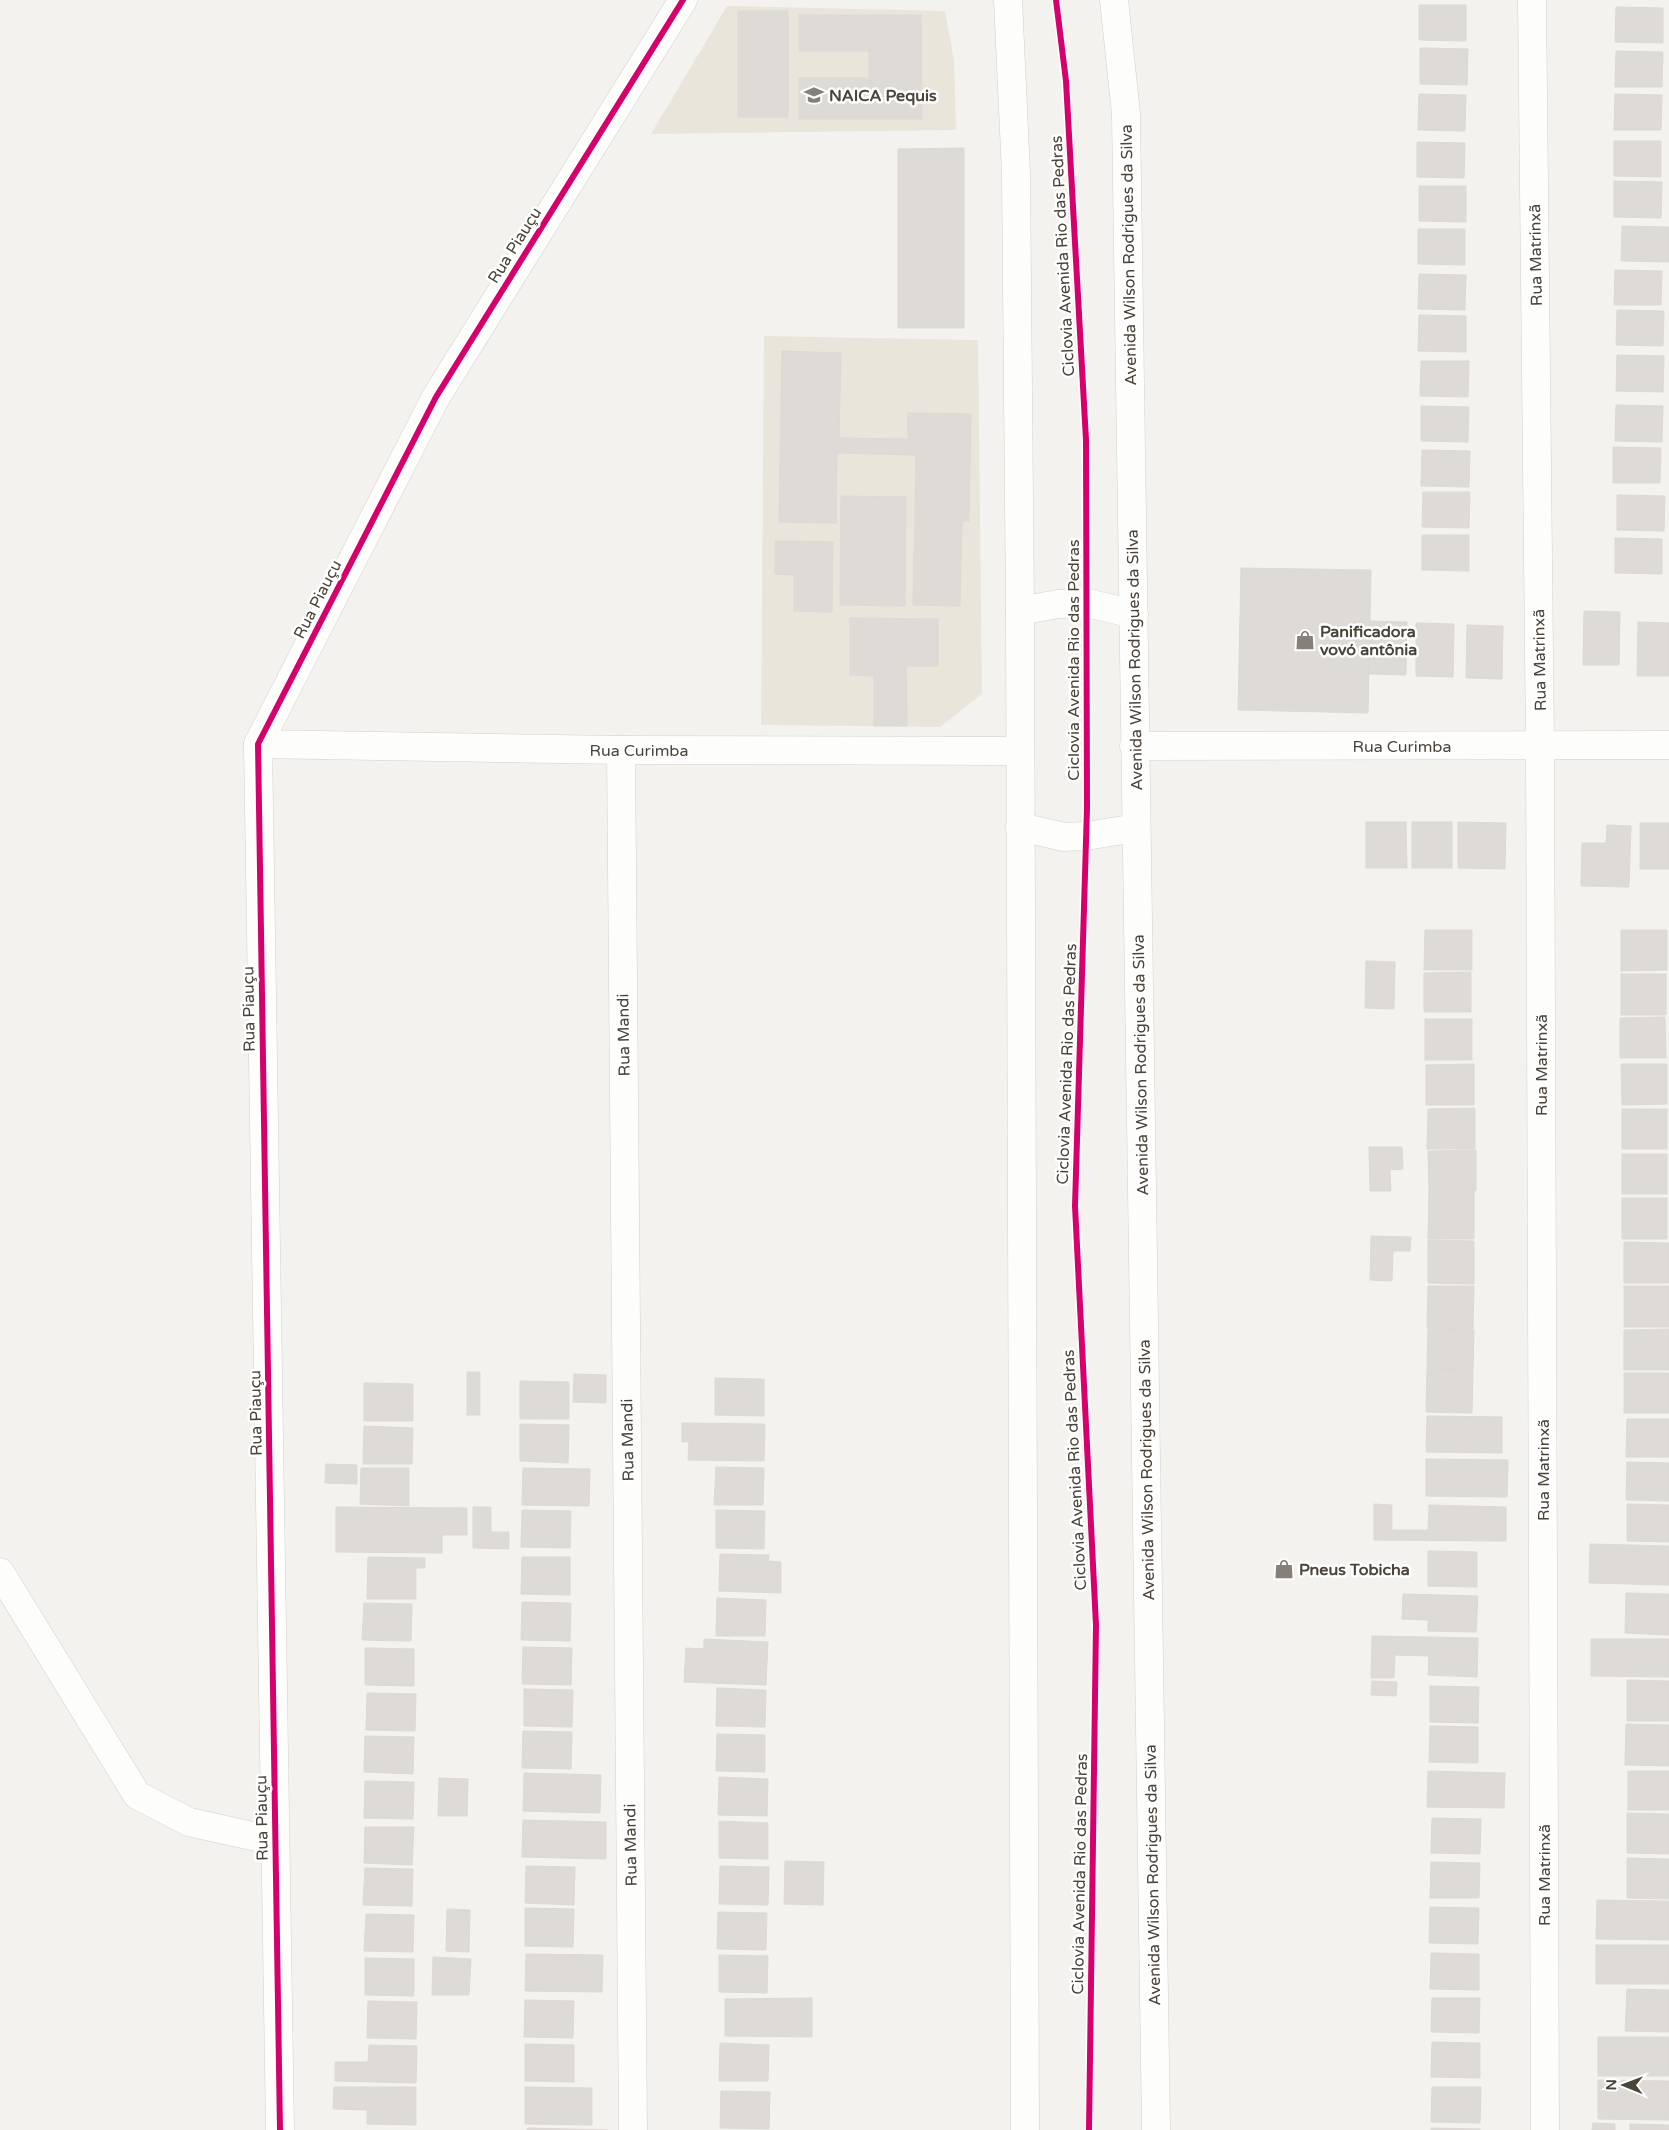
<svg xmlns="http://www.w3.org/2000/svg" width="1669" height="2130" font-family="'Varela Round',sans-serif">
  <rect width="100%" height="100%" fill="#f4f2ee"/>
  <g fill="#eae5da">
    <path d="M727,6L945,11L954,60L956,130L651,134Z"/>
    <path d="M764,336L978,340L982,694L940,727L761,725Z"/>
  </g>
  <g fill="#dedbd6" stroke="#dcd9d4">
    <path d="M1419,5H1466V41L1419,40Z"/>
    <path d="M1616,7L1663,8V43L1615,42Z"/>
    <rect x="738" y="11" width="50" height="106"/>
    <path d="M799,15H921L922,119H799V78H869V51H799Z"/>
    <path d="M1420,48L1468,49L1467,85L1420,84Z"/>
    <path d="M1616,51L1663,52L1662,87H1615Z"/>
    <path d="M1419,94L1466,95L1465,131L1418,130Z"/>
    <path d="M1615,94L1662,95L1661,130H1614Z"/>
    <path d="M1614,141H1661V177L1614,176Z"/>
    <path d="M1417,142L1465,143L1464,178L1417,177Z"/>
    <path d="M964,148V328H898V149Z"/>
    <path d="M1614,181L1662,182L1661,218L1614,217Z"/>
    <path d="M1419,186H1466V222L1419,221Z"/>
    <path d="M1622,226L1669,227V262L1621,261Z"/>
    <path d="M1418,229H1465V265L1418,264Z"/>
    <path d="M1615,270L1662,271L1661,305H1614Z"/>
    <path d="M1419,274L1466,275L1465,310L1418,309Z"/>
    <path d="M1617,310L1664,311L1663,346L1616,345Z"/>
    <path d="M1419,315L1466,316V352L1418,351Z"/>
    <path d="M782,351L841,353L839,438L908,439V413L971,414L969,521H962L960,606L913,605L916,455L837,453L836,523L779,522Z"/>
    <path d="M1617,355L1664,356L1663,392L1616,391Z"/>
    <path d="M1421,361H1469L1468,397L1420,396Z"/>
    <path d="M1616,405L1663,406L1662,442L1615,441Z"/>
    <path d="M1421,406L1469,407L1468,442L1421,441Z"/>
    <path d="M1613,447L1661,448L1660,483H1613Z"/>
    <path d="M1422,450L1470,451L1469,487L1421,486Z"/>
    <path d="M1423,492H1470L1469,528L1422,527Z"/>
    <path d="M1617,495L1665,496L1664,531L1617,530Z"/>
    <path d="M841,496L906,497L905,606L840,605Z"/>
    <path d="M1422,535H1469V571L1422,570Z"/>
    <path d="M1615,538L1662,539V574L1615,573Z"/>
    <path d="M775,541L833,542L832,612L794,611V575L775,574Z"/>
    <path d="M1241,568L1371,570L1368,713L1238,710Z"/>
    <path d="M1584,611L1620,612L1619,665H1583Z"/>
    <path d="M850,618L938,619V666H906L907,726H874V676L850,675Z"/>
    <path d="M1370,621L1407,622L1406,675L1369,674Z"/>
    <path d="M1638,622L1669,623V676H1637Z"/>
    <path d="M1416,623L1454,624L1453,677L1416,676Z"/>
    <path d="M1467,625L1503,626L1502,679L1466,678Z"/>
    <path d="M1366,822H1406L1407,868H1366Z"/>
    <rect x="1412" y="822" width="40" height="46"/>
    <path d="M1458,822L1506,823L1505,869L1458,868Z"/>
    <rect x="1640" y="823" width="29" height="46"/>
    <path d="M1607,825L1631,826L1629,887L1581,886L1582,843H1606Z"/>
    <path d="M1425,930H1472V970H1424Z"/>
    <path d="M1621,930H1667V970L1621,971Z"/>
    <path d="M1366,961L1395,962L1394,1009L1365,1008Z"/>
    <path d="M1471,972V1012H1424V973Z"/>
    <rect x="1621" y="974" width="45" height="41"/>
    <path d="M1665,1017L1666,1058H1620V1018Z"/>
    <rect x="1425" y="1019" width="47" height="41"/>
    <path d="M1474,1064V1105H1426V1065Z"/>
    <path d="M1621,1064H1667V1104L1622,1105Z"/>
    <path d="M1475,1108V1149H1427L1428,1109Z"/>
    <rect x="1622" y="1109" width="45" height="40"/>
    <path d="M1369,1147H1402L1403,1169L1390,1170L1391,1191H1370Z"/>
    <path d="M1476,1150V1191H1429L1428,1151Z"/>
    <rect x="1622" y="1154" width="45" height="40"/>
    <path d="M1429,1191H1474V1239H1428Z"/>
    <rect x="1622" y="1198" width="45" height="41"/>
    <path d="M1371,1236L1411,1237L1410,1251H1393L1392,1281L1370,1280Z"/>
    <path d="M1428,1240L1474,1241V1284L1428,1283Z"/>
    <path d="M1624,1242L1669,1243V1283H1624Z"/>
    <path d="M1428,1286H1474L1473,1329L1427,1328Z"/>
    <rect x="1624" y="1286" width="45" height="41"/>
    <path d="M1428,1329L1474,1330L1473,1370L1427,1369Z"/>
    <path d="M1669,1329V1370H1624V1330Z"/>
    <path d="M1427,1370L1473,1371L1472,1413L1426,1412Z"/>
    <rect x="467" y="1372" width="13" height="43"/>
    <rect x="1624" y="1373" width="45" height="40"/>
    <path d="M574,1374L606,1375V1403L573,1402Z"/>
    <path d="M715,1378L764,1379V1416L715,1415Z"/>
    <path d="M520,1381L569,1382V1419H520Z"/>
    <path d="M364,1383L413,1384V1421H364Z"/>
    <path d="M1427,1416L1502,1417V1453L1426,1452Z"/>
    <path d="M1627,1419H1669V1457H1626Z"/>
    <path d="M682,1423L765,1424L764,1461L688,1460L689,1442H682Z"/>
    <path d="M520,1424L569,1425L568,1463L520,1461Z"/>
    <path d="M364,1426L413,1428L412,1464H363Z"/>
    <path d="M1426,1459L1508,1460L1507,1497L1426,1496Z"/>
    <path d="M1627,1462L1669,1463V1501L1626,1500Z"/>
    <path d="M326,1464L357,1465V1484L325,1483Z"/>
    <path d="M716,1467L764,1468L763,1505H714Z"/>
    <path d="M361,1468H409V1506L360,1504Z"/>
    <path d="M523,1468L590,1469L589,1506L522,1505Z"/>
    <path d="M1374,1504L1392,1505V1530H1428L1429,1505L1506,1507V1541L1374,1540Z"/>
    <path d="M1627,1504L1669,1505V1542L1627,1541Z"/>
    <path d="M336,1507L467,1508V1535H442V1553L336,1552Z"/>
    <path d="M473,1507H491V1532H509V1549L473,1548Z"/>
    <path d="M522,1510L571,1511L570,1548L521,1547Z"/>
    <path d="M716,1510L765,1511L764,1549L716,1548Z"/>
    <path d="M1590,1544L1669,1546V1585L1589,1583Z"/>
    <path d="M1428,1551L1477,1552V1587L1428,1586Z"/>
    <path d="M720,1554L769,1555L768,1561L781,1562V1593L719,1591Z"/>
    <path d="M368,1557L425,1558V1568H416V1599H367Z"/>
    <path d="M522,1557H570V1595L521,1594Z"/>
    <path d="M1626,1593L1669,1594V1635L1625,1633Z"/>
    <path d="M1403,1594L1478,1596L1476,1632L1428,1631V1620L1402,1619Z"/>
    <path d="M717,1598L766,1600L765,1636H716Z"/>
    <path d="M522,1602L571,1603L570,1641L521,1640Z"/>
    <path d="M364,1603L412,1604L411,1641L362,1640Z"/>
    <path d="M1372,1636L1478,1638L1477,1677L1428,1675L1429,1656L1395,1655L1394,1678H1371Z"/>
    <path d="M704,1639L768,1642L766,1685L684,1682L686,1648L704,1649Z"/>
    <path d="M1591,1639H1669V1677L1591,1676Z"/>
    <path d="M523,1647L572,1648L571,1685L522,1684Z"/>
    <path d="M365,1648L414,1649V1686L365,1685Z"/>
    <path d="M1627,1680L1669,1681V1721H1627Z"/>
    <path d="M1372,1681L1397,1682L1396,1696L1371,1695Z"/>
    <path d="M1430,1686L1479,1687L1478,1723L1430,1722Z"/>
    <path d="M717,1688L766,1690L765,1727L716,1726Z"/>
    <path d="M524,1689L573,1690L572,1727L524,1726Z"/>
    <path d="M367,1693L416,1694L415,1731L366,1730Z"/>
    <path d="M1626,1724L1669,1725V1766L1625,1765Z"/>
    <path d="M1430,1726L1478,1727V1763L1429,1762Z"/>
    <path d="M523,1731L572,1732L571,1769L522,1768Z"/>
    <path d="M717,1734L765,1735V1772L716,1771Z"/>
    <path d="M365,1736L414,1737L413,1774L364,1772Z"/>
    <path d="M1428,1771L1505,1773L1504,1808L1427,1807Z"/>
    <rect x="1628" y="1771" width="41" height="39"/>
    <path d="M524,1773L601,1775L600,1813L523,1811Z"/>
    <path d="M719,1777L768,1779L767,1816L718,1815Z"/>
    <path d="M439,1778L468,1779L467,1816H438Z"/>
    <path d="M365,1781L414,1782L413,1819L364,1818Z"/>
    <path d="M1627,1813L1669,1814V1854L1627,1853Z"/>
    <path d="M1432,1818L1481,1819L1480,1854L1431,1853Z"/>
    <path d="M523,1820L606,1822V1859L522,1857Z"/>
    <path d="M719,1821L768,1823V1859L719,1858Z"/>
    <path d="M365,1827H414L412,1865L364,1863Z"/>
    <path d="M1627,1858L1669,1859V1899L1627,1898Z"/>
    <path d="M785,1861L824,1862L823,1905L784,1904Z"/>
    <path d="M1431,1862L1480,1863L1479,1898H1430Z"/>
    <path d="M526,1866L575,1867L574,1905L525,1903Z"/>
    <path d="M720,1866L769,1867L768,1905L719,1904Z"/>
    <path d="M365,1868L413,1869L412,1906L363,1905Z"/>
    <path d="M1597,1900L1669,1901V1940L1596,1939Z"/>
    <path d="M1430,1907L1479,1908L1478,1944L1429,1943Z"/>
    <path d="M525,1908L574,1909L573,1947L525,1946Z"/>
    <path d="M447,1909L470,1910L469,1952L446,1951Z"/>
    <path d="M718,1912L767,1913L766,1950L717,1949Z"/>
    <path d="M366,1914L414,1915L413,1952L364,1951Z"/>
    <rect x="1596" y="1945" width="73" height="39"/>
    <path d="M1431,1953L1479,1954V1990L1430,1989Z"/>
    <path d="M526,1954L603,1955L602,1992L525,1991Z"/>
    <path d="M719,1955L768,1956L767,1993L719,1992Z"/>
    <path d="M433,1957L471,1959L469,1995H432Z"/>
    <path d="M365,1958L414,1959V1996L365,1995Z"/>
    <path d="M1627,1989L1669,1990V2032L1625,2031Z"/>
    <path d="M812,1998V2037L725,2036V1999Z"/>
    <path d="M1432,1998H1480L1479,2033L1431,2032Z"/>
    <path d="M525,2000L574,2001L573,2038L524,2037Z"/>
    <path d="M368,2001L417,2002L416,2039L367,2038Z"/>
    <rect x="1598" y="2037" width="71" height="39"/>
    <path d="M1432,2042L1480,2043V2078L1431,2077Z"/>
    <path d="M720,2043L769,2045L768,2081H719Z"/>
    <path d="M525,2044L574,2045V2082L525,2081Z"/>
    <path d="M369,2045L417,2046L416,2083L335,2081V2062H368Z"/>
    <path d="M1598,2080L1669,2081V2120L1598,2119Z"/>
    <path d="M334,2087H416V2125L367,2124V2110L333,2109Z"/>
    <path d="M525,2087L592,2088V2125L525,2124Z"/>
    <path d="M1432,2087H1481L1480,2123L1431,2122Z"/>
    <path d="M721,2091L770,2092L769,2129L720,2128Z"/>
    <path d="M1593,2123L1615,2124V2130H1592Z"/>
    <path d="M1630,2124L1669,2125V2130H1630Z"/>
    <path d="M528,2128L608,2130H527Z"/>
    <path d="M1431,2128L1480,2129V2130H1431Z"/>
  </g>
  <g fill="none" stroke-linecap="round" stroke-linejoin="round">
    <defs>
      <g id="minor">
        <path d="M1008,0L1016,174L1020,611L1025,2130"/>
        <path d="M1114,0L1126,114L1156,2130"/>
        <path d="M1532,0L1540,745L1545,2130"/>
        <path d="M1020,611L1058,604L1087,603L1134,614"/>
        <path d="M258,744L621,750L1020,751"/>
        <path d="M1134,746L1669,745"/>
        <path d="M621,750L633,2130"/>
        <path d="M1020,827L1064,837L1086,836L1136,828"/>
        <path d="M0,1572L137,1795L189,1822L275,1841"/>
        <path d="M280,2130L258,744L436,397L683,0"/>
      </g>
    </defs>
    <use href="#minor" stroke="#d2d0cb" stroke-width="29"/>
    <use href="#minor" stroke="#fdfdfc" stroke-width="28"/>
    <defs>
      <g id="cycleway">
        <path d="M1056,0L1066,81L1086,440L1087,808L1075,1206L1096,1625L1089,2130"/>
        <path d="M280,2130L258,744L436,397L683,0"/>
      </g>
    </defs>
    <use href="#cycleway" stroke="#fff" stroke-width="9"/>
    <use href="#cycleway" stroke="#d6006c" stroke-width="6"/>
  </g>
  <defs>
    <symbol id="school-bare" viewBox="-9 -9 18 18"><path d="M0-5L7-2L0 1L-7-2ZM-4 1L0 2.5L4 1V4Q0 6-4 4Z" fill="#868178" stroke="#fff" stroke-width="2.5" paint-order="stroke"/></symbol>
    <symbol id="shop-bare" viewBox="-9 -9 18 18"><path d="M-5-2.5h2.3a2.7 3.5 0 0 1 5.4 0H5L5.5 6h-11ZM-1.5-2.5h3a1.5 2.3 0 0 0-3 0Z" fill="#868178" stroke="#fff" stroke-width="2.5" paint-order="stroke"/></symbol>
  </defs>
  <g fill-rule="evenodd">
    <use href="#school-bare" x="800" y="81" width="28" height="28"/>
    <use href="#shop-bare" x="1291" y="626" width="28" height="28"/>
    <use href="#shop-bare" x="1270" y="1555" width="28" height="28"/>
  </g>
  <g text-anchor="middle" stroke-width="5" stroke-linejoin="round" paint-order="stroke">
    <g font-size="16" font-weight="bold" fill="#4b4439" stroke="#fff" text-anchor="start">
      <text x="829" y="101">NAICA Pequis</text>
      <text x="1320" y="637">Panificadora<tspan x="1320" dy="18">vovó antônia</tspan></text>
      <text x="1299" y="1575">Pneus Tobicha</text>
    </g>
    <g font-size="16" fill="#4b4439" stroke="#fff">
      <text transform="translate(514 245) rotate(-58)" y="6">Rua Piauçu</text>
      <text transform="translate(1128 255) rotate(-91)" y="6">Avenida Wilson Rodrigues da Silva</text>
      <text transform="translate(1535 255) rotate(-91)" y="6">Rua Matrinxã</text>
      <text transform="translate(1062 256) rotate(-93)" y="6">Ciclovia Avenida Rio das Pedras</text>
      <text transform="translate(317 599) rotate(-63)" y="6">Rua Piauçu</text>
      <text transform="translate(1073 660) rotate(-90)" y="6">Ciclovia Avenida Rio das Pedras</text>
      <text transform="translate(1134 660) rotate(-91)" y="6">Avenida Wilson Rodrigues da Silva</text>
      <text transform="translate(1539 660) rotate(-91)" y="6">Rua Matrinxã</text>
      <text x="1402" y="752">Rua Curimba</text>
      <text x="639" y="756">Rua Curimba</text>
      <text transform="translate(248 1009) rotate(-91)" y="6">Rua Piauçu</text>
      <text transform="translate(623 1035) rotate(-91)" y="6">Rua Mandi</text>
      <text transform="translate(1066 1064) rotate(-88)" y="6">Ciclovia Avenida Rio das Pedras</text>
      <text transform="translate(1140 1065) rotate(-91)" y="6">Avenida Wilson Rodrigues da Silva</text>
      <text transform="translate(1541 1065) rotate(-90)" y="6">Rua Matrinxã</text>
      <text transform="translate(255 1413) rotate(-91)" y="6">Rua Piauçu</text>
      <text transform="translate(627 1440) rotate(-91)" y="6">Rua Mandi</text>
      <text transform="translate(1074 1470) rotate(-93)" y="6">Ciclovia Avenida Rio das Pedras</text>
      <text transform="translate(1146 1470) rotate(-91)" y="6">Avenida Wilson Rodrigues da Silva</text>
      <text transform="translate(1543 1470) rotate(-90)" y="6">Rua Matrinxã</text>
      <text transform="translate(261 1818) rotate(-91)" y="6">Rua Piauçu</text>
      <text transform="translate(630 1845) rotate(-91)" y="6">Rua Mandi</text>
      <text transform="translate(1079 1874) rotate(-89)" y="6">Ciclovia Avenida Rio das Pedras</text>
      <text transform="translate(1152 1875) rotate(-91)" y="6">Avenida Wilson Rodrigues da Silva</text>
      <text transform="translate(1544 1875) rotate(-90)" y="6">Rua Matrinxã</text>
    </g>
  </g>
  <g transform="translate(1624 2085) rotate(271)" stroke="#ffffff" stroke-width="4" paint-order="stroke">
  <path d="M0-4L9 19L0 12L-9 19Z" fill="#4b4439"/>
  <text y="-8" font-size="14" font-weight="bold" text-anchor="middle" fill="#4b4439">N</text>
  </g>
</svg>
